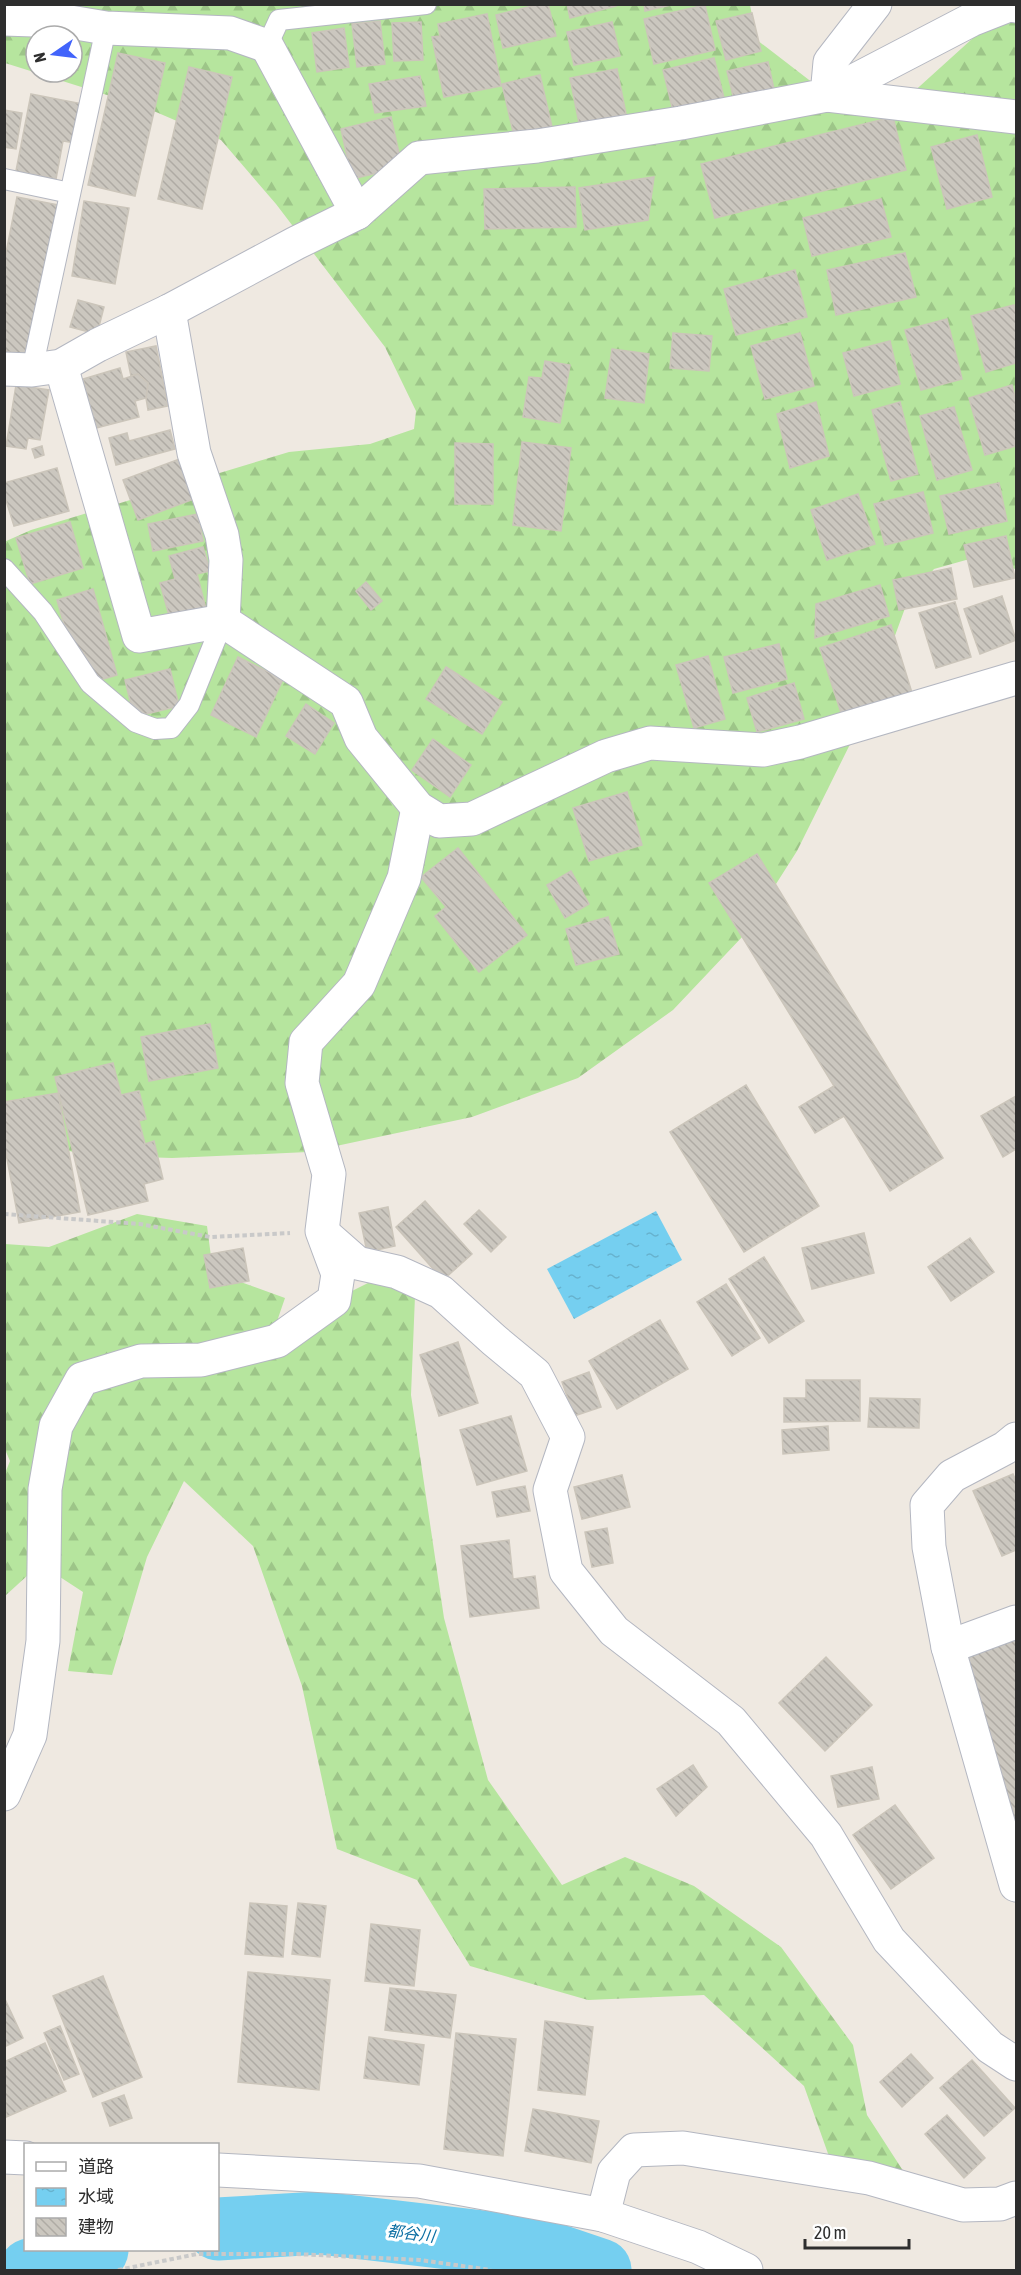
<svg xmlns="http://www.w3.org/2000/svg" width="1021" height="2275" font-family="'Asap Condensed','Noto Sans JP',sans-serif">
  <defs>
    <pattern id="forest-firs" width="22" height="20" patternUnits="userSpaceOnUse" patternTransform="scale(1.5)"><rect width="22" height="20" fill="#b6e59e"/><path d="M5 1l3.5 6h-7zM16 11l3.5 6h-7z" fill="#9dc588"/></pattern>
    <pattern id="water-ripples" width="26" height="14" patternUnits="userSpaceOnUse" patternTransform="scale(1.5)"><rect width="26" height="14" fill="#75cff0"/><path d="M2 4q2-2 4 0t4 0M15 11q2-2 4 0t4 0" fill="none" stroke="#66b2ce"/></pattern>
    <pattern id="building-back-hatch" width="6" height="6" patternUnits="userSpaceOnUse" patternTransform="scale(1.5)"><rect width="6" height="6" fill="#cbc7bf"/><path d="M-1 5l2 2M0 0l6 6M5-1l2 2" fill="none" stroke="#afaba4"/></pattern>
  </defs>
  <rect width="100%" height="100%" fill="#efe9e1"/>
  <g fill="url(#forest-firs)" fill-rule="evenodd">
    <path d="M5,5H750L757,40L813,83L899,105L1004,10L1016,5V569L966,560L934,569L908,600L870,704L797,851L743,936L673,1010L578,1078L472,1117L308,1152L172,1158L82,1155L9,1131L5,1127L4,542L31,530L289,452L370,444L414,429L416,411L385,347L276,204L221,140L142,106L5,63ZM36,36H72V72H36Z"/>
    <path d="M137,1214L207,1226L213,1272L285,1298L274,1330L378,1278L415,1296L411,1395L444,1618L488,1780L562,1885L625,1857L694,1886L781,1947L853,2045L867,2115L909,2180L831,2162L804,2086L704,1995L588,2000L470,1966L417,1880L337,1849L302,1686L253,1546L184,1481L147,1557L112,1675L68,1671L83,1592L40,1564L5,1596L4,1476L10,1461L4,1447L5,1244L49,1247Z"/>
  </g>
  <path fill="url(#water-ripples)" d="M656,1211L682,1260L574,1319L547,1269Z"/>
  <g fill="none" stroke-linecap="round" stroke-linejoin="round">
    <g stroke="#75cff0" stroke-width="63">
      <path d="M218,2229L320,2223L535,2248L600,2270"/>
      <path d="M30,2270L97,2250"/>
    </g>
  </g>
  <g fill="url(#building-back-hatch)" stroke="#cbc5ba" stroke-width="1.5">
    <path d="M540,4H548L556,36L503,48L496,15Z"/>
    <path d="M567,4H615L616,6L570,18Z"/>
    <path d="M644,4H675L645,11Z"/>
    <path d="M705,5L715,50L654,64L644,19Z"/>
    <path d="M752,13L761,51L726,60L716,21Z"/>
    <path d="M487,14L501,86L444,97L432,37L440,36L438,24Z"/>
    <path d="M380,21L385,64L357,67L352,24Z"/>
    <path d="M421,22L423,60L394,61L392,23Z"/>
    <path d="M612,22L620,56L574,65L567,32Z"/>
    <path d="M344,28L349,67L317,72L312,33Z"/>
    <path d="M118,53L165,63L135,196L88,185Z"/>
    <path d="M714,58L725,102L674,115L663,70Z"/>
    <path d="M768,62L775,94L735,104L727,71Z"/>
    <path d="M189,67L232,77L202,209L158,199Z"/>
    <path d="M617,69L628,124L581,133L570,78Z"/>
    <path d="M540,75L552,127L514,136L502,84Z"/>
    <path d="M420,76L426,106L375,113L369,84Z"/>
    <path d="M31,94L83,104L75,143L63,141L56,179L16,171Z"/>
    <path d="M4,110L22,113L16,149L4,147Z"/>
    <path d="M391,117L402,167L352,179L341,129Z"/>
    <path d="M893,117L906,170L715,218L701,164Z"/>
    <path d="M977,135L992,197L947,209L931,147Z"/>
    <path d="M654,177L648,220L585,230L579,188Z"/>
    <path d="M575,187L576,227L485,229L484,189Z"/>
    <path d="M17,197L59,205L30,356L4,351V263Z"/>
    <path d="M881,199L891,237L812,256L803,218Z"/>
    <path d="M84,201L129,208L115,284L72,276Z"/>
    <path d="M905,253L916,297L836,315L827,270Z"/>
    <path d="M795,270L807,317L736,335L724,289Z"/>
    <path d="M78,300L104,307L97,334L70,327Z"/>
    <path d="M1014,305L1016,313V363L986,372L971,316Z"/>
    <path d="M947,319L962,379L921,390L905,330Z"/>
    <path d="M673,333L712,336L709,371L670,368Z"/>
    <path d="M800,333L814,386L765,399L751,346Z"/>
    <path d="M890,341L900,384L854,396L843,353Z"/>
    <path d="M156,346L168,406L148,410L146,398L148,383L138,374L131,376L126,352Z"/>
    <path d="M612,349L649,354L644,403L605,398Z"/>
    <path d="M545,361L570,365L560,423L523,417L529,377L542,378Z"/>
    <path d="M120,368L123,379L138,374L148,383L146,398L135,401L139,417L96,428L83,379Z"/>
    <path d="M16,385L49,390L40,440L28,438L26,449L6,446Z"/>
    <path d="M1012,385L1016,400V446L985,455L969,398Z"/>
    <path d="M816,402L829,456L790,468L777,414Z"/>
    <path d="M900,402L918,474L891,481L872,410Z"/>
    <path d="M954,407L972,470L937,480L920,416Z"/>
    <path d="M170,430L175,449L116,465L109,438L127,433L129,441Z"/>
    <path d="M522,442L571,448L561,531L513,525Z"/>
    <path d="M455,443L493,444V504H455Z"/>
    <path d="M42,446L44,455L35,458L32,449Z"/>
    <path d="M185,457L199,497L138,520L123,480Z"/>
    <path d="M57,468L69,511L14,526L4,494V483Z"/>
    <path d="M999,483L1007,521L949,534L940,496Z"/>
    <path d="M923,492L933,533L885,545L874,504Z"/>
    <path d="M858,494L875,544L827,560L811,510Z"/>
    <path d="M198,514L203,541L153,551L148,524Z"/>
    <path d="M70,522L83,568L30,584L16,538Z"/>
    <path d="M1006,536L1015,578L974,587L964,545Z"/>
    <path d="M203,547L210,571L197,574L206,609L170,619L160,583L175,579L169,556Z"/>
    <path d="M951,568L957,599L899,610L893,580Z"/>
    <path d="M366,582L382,601L371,610L356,591Z"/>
    <path d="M880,585L889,616L815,638L816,604Z"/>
    <path d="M93,589L117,675L93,682L84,653L73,656L57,600Z"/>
    <path d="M1002,596L1016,640L980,654L964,609Z"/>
    <path d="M955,602L971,657L936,668L919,613Z"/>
    <path d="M891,625L913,696L843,719L820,648Z"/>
    <path d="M779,644L787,679L733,693L724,657Z"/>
    <path d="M708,656L725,719L694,728L676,665Z"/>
    <path d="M238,657L283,679L256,737L211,715Z"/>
    <path d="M446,667L502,702L482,734L426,699Z"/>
    <path d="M170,669L179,706L134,717L125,680Z"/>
    <path d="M794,683L804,719L757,732L747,698Z"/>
    <path d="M306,704L334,723L315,754L286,736Z"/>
    <path d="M433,739L471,765L450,797L412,770Z"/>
    <path d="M627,792L642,845L589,861L573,808Z"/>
    <path d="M458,848L527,935L479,972L435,916L446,907L421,877Z"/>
    <path d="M757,854L943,1158L890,1191L844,1116L815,1133L799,1107L834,1086L709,883Z"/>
    <path d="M571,871L589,904L565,918L547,885Z"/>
    <path d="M608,917L619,954L576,965L566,929Z"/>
    <path d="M210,1024L218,1068L149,1081L141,1037Z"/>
    <path d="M113,1063L121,1095L139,1091L146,1119L139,1121L145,1144L154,1141L163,1179L144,1184L148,1201L88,1215L55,1077Z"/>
    <path d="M746,1085L819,1206L744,1252L670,1132Z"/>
    <path d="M58,1093L80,1212L19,1223L4,1143V1102Z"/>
    <path d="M1016,1096V1149L1003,1157L981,1116Z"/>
    <path d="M425,1201L472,1254L443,1280L396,1227Z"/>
    <path d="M388,1207L395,1246L367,1252L359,1213Z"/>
    <path d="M479,1210L506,1237L491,1252L464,1224Z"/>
    <path d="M864,1233L874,1273L812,1289L802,1248Z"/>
    <path d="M970,1238L994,1272L951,1301L928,1267Z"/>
    <path d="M243,1248L249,1281L210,1288L204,1255Z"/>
    <path d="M764,1257L804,1321L769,1343L729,1279Z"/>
    <path d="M726,1284L760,1338L732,1356L697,1302Z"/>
    <path d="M660,1320L688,1369L617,1409L589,1361Z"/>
    <path d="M458,1342L478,1403L439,1416L420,1355Z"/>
    <path d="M589,1372L601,1407L574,1416L562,1382Z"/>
    <path d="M806,1380H860V1421L784,1422V1398H806Z"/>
    <path d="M870,1398L920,1399L919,1428L868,1427Z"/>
    <path d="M511,1416L527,1471L477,1485L460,1430Z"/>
    <path d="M828,1426L829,1450L783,1454L782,1430Z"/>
    <path d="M1013,1474L1016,1481V1550L1002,1556L973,1491Z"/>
    <path d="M622,1475L630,1507L582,1519L574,1487Z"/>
    <path d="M525,1486L530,1511L497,1517L492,1492Z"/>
    <path d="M607,1528L613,1563L592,1567L585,1532Z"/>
    <path d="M509,1540L513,1579L535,1576L539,1608L470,1617L461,1546Z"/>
    <path d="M1016,1636V1832L962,1652Z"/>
    <path d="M826,1657L872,1705L825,1751L779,1703Z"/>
    <path d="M693,1765L707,1787L676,1816L657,1789Z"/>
    <path d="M872,1767L879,1799L838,1807L831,1776Z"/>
    <path d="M895,1805L934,1858L891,1889L853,1835Z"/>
    <path d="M250,1903L287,1906L283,1957L245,1954Z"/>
    <path d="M298,1903L326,1906L320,1957L292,1954Z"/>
    <path d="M371,1924L420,1930L414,1986L365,1981Z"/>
    <path d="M248,1972L330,1980L319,2090L238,2082Z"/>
    <path d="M103,1976L142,2077L93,2097L53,1996Z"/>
    <path d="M390,1988L456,1995L450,2038L385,2030Z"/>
    <path d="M4,1997L23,2038L4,2047Z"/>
    <path d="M545,2021L593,2027L585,2095L538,2090Z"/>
    <path d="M60,2026L79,2074L64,2080L44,2033Z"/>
    <path d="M456,2033L516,2039L503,2156L444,2149Z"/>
    <path d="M369,2037L424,2045L419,2085L364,2078Z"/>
    <path d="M45,2043L66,2091L6,2117L4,2062Z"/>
    <path d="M911,2054L933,2078L902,2107L880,2082Z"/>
    <path d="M972,2060L1015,2108L984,2136L940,2088Z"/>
    <path d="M124,2095L132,2118L110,2126L102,2103Z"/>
    <path d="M533,2109L599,2121L591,2163L525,2151Z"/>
    <path d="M947,2115L985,2158L964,2178L925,2134Z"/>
  </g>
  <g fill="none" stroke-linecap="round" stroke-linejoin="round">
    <defs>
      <g id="service">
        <path d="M267,46L279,20L426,4"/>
        <path d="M4,179L70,193"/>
        <path d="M32,370L106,28"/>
        <path d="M4,569L43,612L90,683L136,722L155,729L171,728L189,705L223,621"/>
      </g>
      <g id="minor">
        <path d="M1016,6L1009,5L971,20L827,95L1016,117"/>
        <path d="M4,19L64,21L106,28L230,33L267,46L357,213"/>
        <path d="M169,311L194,453L222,535L226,560L223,621L346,702L361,738L418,808L439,821L472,819L606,756L650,743L763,750L800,742L1016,678"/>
        <path d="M61,366L139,636L223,621"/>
        <path d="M4,369L32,370L61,366L98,345L169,311L296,243L357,213L419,158L537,146L681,123L827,95L830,62L875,4"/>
        <path d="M324,1234L357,1263L397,1272L441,1292L494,1340L535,1374L568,1437L550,1490L566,1571L614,1631L731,1721L826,1835L889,1940L990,2047L1016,2064"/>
        <path d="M1016,1439L1005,1448L952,1476L927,1505L929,1547L948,1647L1016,1885"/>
        <path d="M948,1647L1016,1622"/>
        <path d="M4,1794L30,1735L43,1641L45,1489L56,1426L82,1379L141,1361L201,1360L277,1341L334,1300L338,1274L322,1231L329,1174L302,1083L306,1042L359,984L404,878L418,808"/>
        <path d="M603,2215L614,2172L634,2150L683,2148L869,2178L963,2205L1000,2204L1016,2198"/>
      </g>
      <g id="tertiary">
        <path d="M4,2157L26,2158"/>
        <path d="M218,2170L419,2181L603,2215L698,2247L746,2270"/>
      </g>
    </defs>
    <use href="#service" stroke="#b4b7c1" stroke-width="22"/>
    <use href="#minor" stroke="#b4b7c1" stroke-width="35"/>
    <use href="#tertiary" stroke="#b4b7c1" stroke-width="35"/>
    <g stroke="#c9c9c9" stroke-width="4" stroke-dasharray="4.5 3" stroke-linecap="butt">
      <path d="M4,1214L140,1224L210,1237L290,1233"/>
      <path d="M118,2270L197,2254H296L420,2260L491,2270"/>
    </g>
    <use href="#service" stroke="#fff" stroke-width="20"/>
    <use href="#minor" stroke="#fff" stroke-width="33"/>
    <use href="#tertiary" stroke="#fff" stroke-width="33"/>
  </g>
  <g text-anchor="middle" stroke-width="6" stroke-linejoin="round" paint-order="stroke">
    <g font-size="16" font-style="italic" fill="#0d6fa3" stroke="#fff">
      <text transform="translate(411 2233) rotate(7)" y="6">都谷川</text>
    </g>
  </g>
  <rect width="1021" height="2275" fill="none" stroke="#2e2e2e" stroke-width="12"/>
  <rect x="24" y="2143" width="195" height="108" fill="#ffffff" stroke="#ababab" stroke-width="1.5"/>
  <rect x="36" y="2162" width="30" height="9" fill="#ffffff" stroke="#ababab" stroke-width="1.5"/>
  <text x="78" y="2173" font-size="18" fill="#2e2e2e">道路</text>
  <rect x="36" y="2188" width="30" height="18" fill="url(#water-ripples)" stroke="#ababab" stroke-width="1.5"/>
  <text x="78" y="2203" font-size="18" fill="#2e2e2e">水域</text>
  <rect x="36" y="2218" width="30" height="18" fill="url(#building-back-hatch)" stroke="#ababab" stroke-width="1.5"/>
  <text x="78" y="2233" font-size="18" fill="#2e2e2e">建物</text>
  <g transform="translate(54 54) rotate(256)"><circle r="28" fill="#ffffff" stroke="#ababab" stroke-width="1.5"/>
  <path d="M0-4.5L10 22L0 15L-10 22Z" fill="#4264fb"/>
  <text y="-9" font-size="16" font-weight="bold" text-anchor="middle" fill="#2e2e2e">N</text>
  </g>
  <path d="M805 2239v9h104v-9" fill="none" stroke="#2e2e2e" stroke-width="3"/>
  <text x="814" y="2239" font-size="18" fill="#2e2e2e" stroke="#ffffff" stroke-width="4.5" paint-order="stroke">20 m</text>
</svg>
